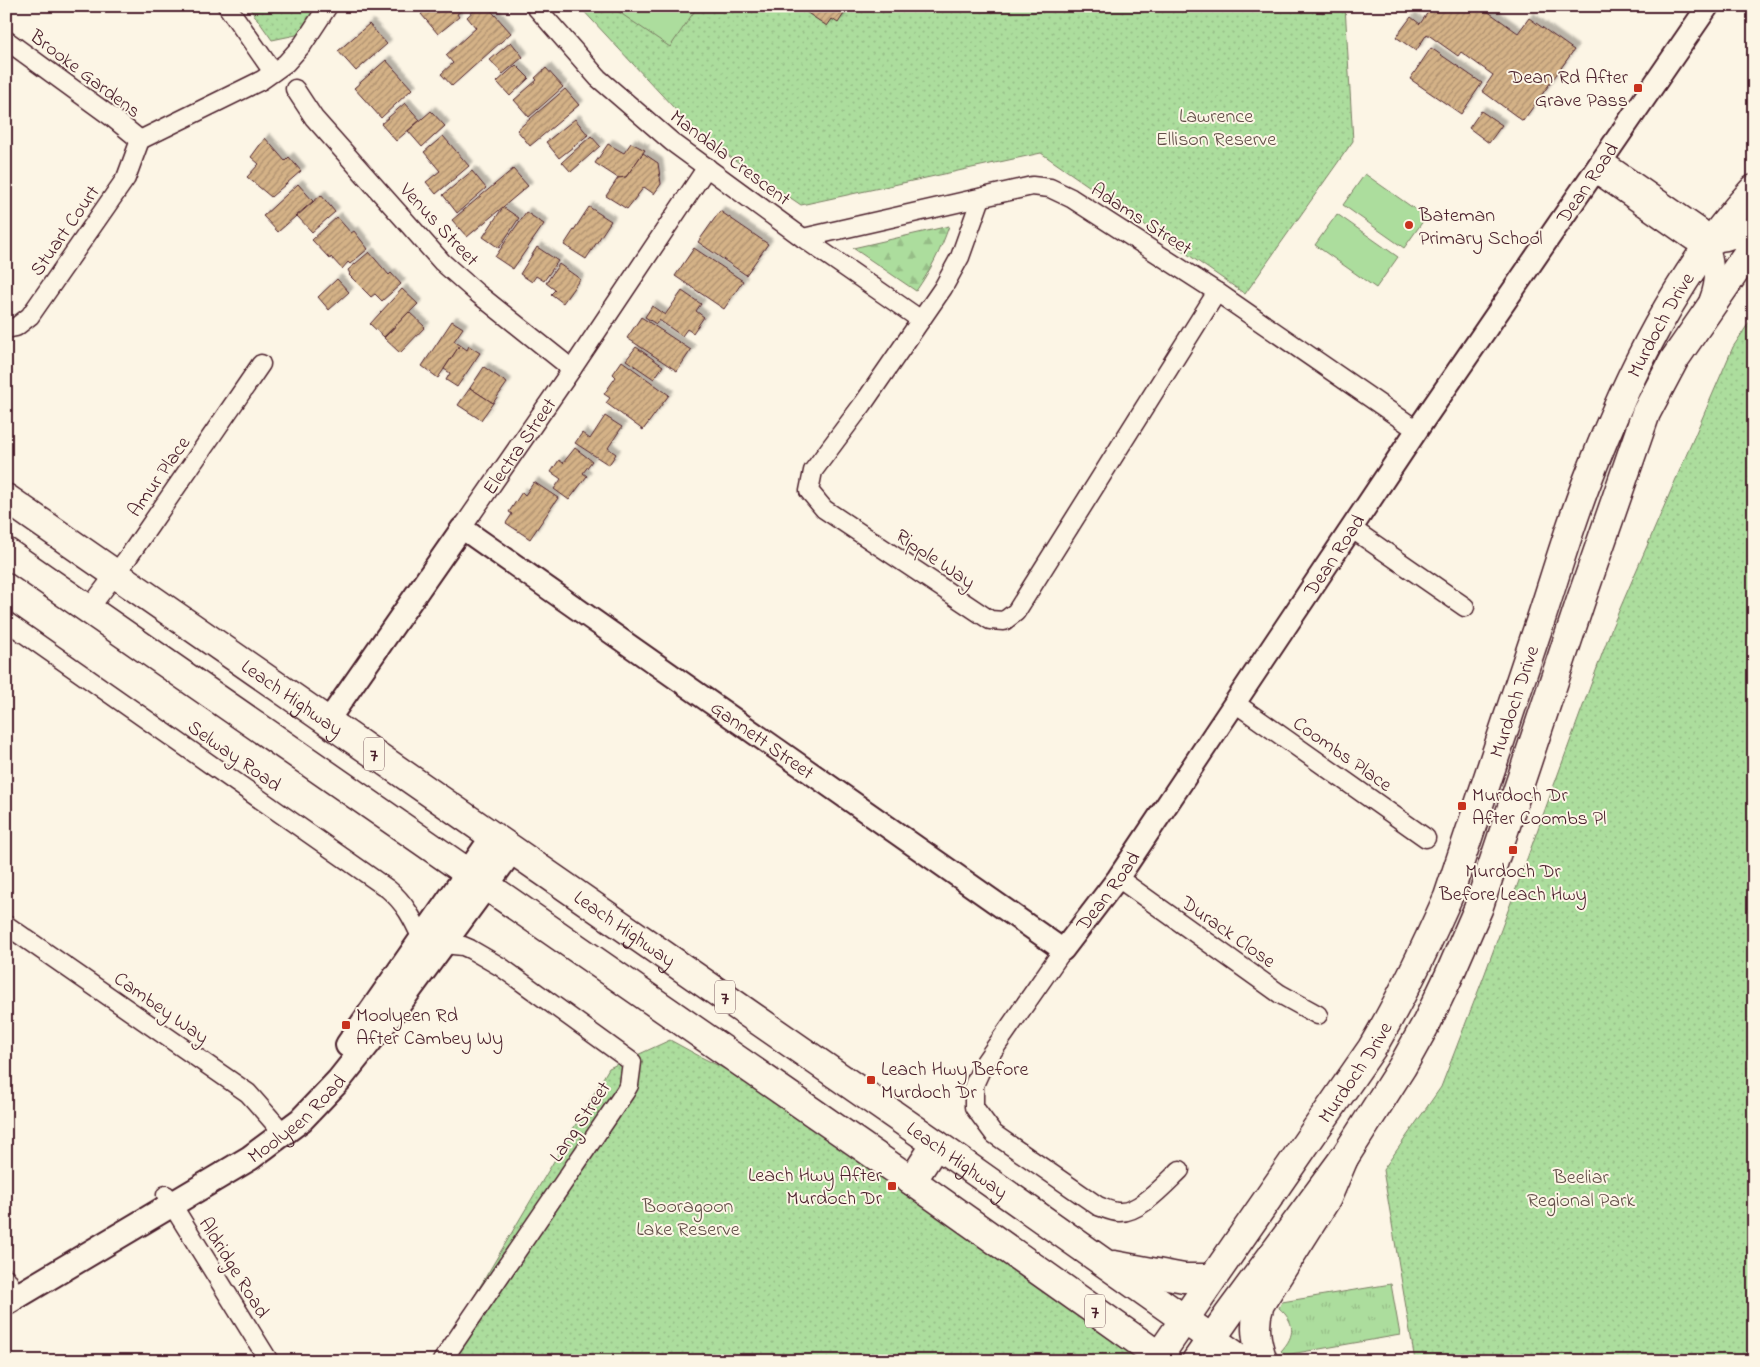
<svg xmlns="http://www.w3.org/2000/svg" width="1760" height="1367" font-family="'Indie Flower',sans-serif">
  <defs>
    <pattern id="grass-tufts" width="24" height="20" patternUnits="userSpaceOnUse" patternTransform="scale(1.25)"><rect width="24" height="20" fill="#acdd9d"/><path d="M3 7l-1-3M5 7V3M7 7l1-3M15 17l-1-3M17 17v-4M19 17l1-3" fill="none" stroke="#96bd87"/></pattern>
    <pattern id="forest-firs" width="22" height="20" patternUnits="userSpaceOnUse" patternTransform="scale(1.25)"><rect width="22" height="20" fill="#acdd9d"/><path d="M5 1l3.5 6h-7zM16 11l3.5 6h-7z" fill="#96bd87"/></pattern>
    <pattern id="park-dots" width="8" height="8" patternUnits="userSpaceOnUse" patternTransform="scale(1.25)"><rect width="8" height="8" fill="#acdd9d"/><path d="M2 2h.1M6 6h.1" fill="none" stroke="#96bd87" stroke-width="1.8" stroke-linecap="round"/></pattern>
    <pattern id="building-hatch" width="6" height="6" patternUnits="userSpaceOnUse" patternTransform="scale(1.25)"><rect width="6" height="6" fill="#d4b287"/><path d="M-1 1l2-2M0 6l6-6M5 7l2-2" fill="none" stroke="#ae906f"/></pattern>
    <filter id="shadow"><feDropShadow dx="4.5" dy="-4.5" stdDeviation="1" flood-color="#0004"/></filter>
  </defs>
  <rect width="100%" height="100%" fill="#fcf5e5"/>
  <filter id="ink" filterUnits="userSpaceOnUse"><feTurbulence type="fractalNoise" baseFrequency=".02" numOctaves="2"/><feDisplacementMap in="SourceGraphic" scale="10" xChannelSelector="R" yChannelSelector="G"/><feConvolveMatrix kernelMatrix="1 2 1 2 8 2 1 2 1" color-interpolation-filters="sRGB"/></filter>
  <g filter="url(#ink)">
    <path fill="url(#grass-tufts)" stroke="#7b7e64" d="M1391,1284L1400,1335L1285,1355L1281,1351C1296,1335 1295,1322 1279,1308L1282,1302Z"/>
    <path fill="url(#forest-firs)" stroke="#7b7e64" d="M949,226C941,250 930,271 916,291L853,248Z"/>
    <g fill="url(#park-dots)" stroke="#7b7e64">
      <path d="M248,6H320L301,34L272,40Z"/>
      <path d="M579,6H1345L1353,141L1245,294L1041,153L801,205L701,137Z"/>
      <path d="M1754,315V1361H1415L1383,1170L1441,1087L1484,976L1612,627L1733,347Z"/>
      <path d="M670,1040L701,1057L735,1074L1143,1361H436L609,1068Z"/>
    </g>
    <g fill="#acdd9d" stroke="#7b7e64">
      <path d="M610,6H698L670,47Z"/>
      <path d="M1365,174L1426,217L1404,248L1343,205Z"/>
      <path d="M1337,214L1398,257L1376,288L1315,245Z"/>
    </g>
    <g fill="url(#building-hatch)" stroke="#4a1f2b" filter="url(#shadow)">
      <path d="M380,6H397L387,14Z"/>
      <path d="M431,6H473L469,10L466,7L457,14L459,17L438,34L421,14Z"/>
      <path d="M479,6H487L511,33L452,86L441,74L453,63L446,55L476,28L467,17Z"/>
      <path d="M805,6H849L838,23L832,19L827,26L803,10Z"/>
      <path d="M1432,6H1480L1518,33L1529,18L1574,50L1523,121L1482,91L1493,75L1461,52L1458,56L1427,34L1416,51L1396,37L1411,17L1420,24Z"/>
      <path d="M369,24L387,44L356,71L338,51Z"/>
      <path d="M511,42L523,57L503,74L490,60Z"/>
      <path d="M1431,48L1482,83L1461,114L1410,79Z"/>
      <path d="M386,60L412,89L381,118L354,88Z"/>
      <path d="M516,65L529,78L510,96L497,82Z"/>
      <path d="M546,68L563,87L529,117L514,100L537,80L535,78Z"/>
      <path d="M565,89L579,105L530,146L517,130Z"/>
      <path d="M405,103L420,120L396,141L381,124Z"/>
      <path d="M431,111L445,126L422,147L408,131Z"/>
      <path d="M1481,111L1502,125L1489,143L1469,128Z"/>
      <path d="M575,119L588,135L559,158L546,142Z"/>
      <path d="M443,136L469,166L436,194L426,182L440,171L424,152Z"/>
      <path d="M591,136L600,146L571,172L562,162Z"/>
      <path d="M265,138L285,161L289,157L301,171L271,197L247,177L259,164L251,157Z"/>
      <path d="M631,143L645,150L626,177L618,178L595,163L608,144L624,153Z"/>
      <path d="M643,153L658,163L661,184L654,194L644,187L627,209L606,196L618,178L626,177Z"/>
      <path d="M513,169L528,186L467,237L452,220Z"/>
      <path d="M472,171L486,188L457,213L443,195Z"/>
      <path d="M298,184L313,201L278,232L263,216Z"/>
      <path d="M321,195L335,212L312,232L297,216Z"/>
      <path d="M503,207L519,218L499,248L483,237Z"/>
      <path d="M589,207L611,221L586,259L564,245Z"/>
      <path d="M720,211L768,244L746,275L698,242Z"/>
      <path d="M526,212L544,224L513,269L495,257Z"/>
      <path d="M337,217L351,233L354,231L368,249L350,264L348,262L342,269L331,257L330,259L312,240Z"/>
      <path d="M537,247L558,261L544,281L536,276L532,282L520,274Z"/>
      <path d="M694,248L743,281L724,309L675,276Z"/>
      <path d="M369,252L389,275L391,273L401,284L382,301L375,294L371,297L349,275L350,274L348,270Z"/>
      <path d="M559,264L580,279L563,303L551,294L555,290L546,283Z"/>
      <path d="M337,279L349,292L329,310L318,297Z"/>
      <path d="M402,289L418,304L384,337L370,324Z"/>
      <path d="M682,291L701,304L696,311L704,317L693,333L687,329L682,336L659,320L656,324L645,317L652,306L665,315Z"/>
      <path d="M409,312L425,327L400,353L384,338Z"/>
      <path d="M641,317L691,350L677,371L627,338Z"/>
      <path d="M452,321L463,328L454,341L460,345L438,378L422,366Z"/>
      <path d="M460,345L467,350L469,346L480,353L457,387L446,380L450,373L444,369Z"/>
      <path d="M636,347L663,366L654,379L626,360Z"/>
      <path d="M622,361L669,395L643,430L606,403L610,398L604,394L616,377L613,374Z"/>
      <path d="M484,367L507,383L493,403L470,388Z"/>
      <path d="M470,388L493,403L481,420L458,405Z"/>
      <path d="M605,416L622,427L608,448L616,454L609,465L575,443L582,433L590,439Z"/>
      <path d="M575,448L592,461L583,473L587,476L569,500L554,489L561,479L551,472L559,460L563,463Z"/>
      <path d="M534,482L558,498L530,539L506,523L512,514L509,512L522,492L525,495Z"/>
    </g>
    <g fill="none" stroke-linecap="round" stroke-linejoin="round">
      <defs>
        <g id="minor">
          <path d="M227,6L273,72"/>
          <path d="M535,6L598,78L672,142L803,238L921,320"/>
          <path d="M6,40L113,118L140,140"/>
          <path d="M295,89L314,118L442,262L477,293L572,369"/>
          <path d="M140,140L262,80L286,63L303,44L328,6"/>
          <path d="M1603,160L1701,228C1714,251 1719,274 1709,299"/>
          <path d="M1595,173L1692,241C1718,244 1735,244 1754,224"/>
          <path d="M981,198L960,257L943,288L863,404L813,471L809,491L824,509L990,620L1004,621L1016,612L1217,292"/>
          <path d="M803,238L1032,186L1050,188L1071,198L1217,292L1417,430"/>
          <path d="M6,329L16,327L30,316L126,178L140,140"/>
          <path id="s1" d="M462,528L572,369L707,167"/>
          <path d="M1351,528L1465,607"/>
          <path d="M88,610L129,556L261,364"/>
          <path d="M6,621L388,889C405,903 413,919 422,939"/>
          <path d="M1235,703L1426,838"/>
          <path d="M1118,878L1280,994L1318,1015"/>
          <path d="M6,925L248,1093L284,1134"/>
          <path d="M1063,950L983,1065L974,1085V1107L994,1134L1098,1206C1104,1208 1112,1212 1118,1212C1139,1214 1165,1184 1180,1170"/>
          <path d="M166,1195L269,1361"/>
          <path d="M6,1278L17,1297"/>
          <path d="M442,1361L625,1092L629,1085L632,1062L501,967L470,949L463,946L444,944"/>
        </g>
        <g id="tertiary">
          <path id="s2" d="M327,722L462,528L1063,950L1118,878L1417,430L1708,6"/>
        </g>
        <g id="secondary">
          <path d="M348,1045L493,837"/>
          <path id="s3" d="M6,1303L250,1158L301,1120L339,1080L393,1012L512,850"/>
        </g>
        <g id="primary">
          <path id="s4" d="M1159,1356L1372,1048C1401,999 1425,949 1448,897C1479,804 1510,712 1541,619C1556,573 1570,525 1588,479C1628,375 1678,272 1754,189"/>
          <path d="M1196,1361L1229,1314L1344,1158L1402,1067L1427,1022L1448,978L1478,909L1581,600L1646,413L1674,360L1754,244"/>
        </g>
        <g id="trunk">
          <path id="s5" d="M6,498L936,1144L1243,1361"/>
          <path d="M6,552L912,1181L1166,1361"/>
          <path d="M912,1181L936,1144"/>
          <path d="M1114,1265L1184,1278H1212"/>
          <path d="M1263,1361C1256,1341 1253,1324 1260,1304L1327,1198L1344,1158"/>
        </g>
      </defs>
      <use href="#minor" stroke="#4a1f2b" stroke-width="21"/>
      <use href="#tertiary" stroke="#4a1f2b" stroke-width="25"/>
      <use href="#secondary" stroke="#4a1f2b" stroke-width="28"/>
      <use href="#primary" stroke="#4a1f2b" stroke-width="31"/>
      <use href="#trunk" stroke="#4a1f2b" stroke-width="31"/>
      <use href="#minor" stroke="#fcf5e5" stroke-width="18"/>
      <use href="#tertiary" stroke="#fcf5e5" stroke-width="21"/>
      <use href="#secondary" stroke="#fcf5e5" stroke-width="24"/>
      <use href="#primary" stroke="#fcf5e5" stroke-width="28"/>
      <use href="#trunk" stroke="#fcf5e5" stroke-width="28"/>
    </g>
  </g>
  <g fill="#c8321e" stroke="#fcf5e5" stroke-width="2">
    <rect x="1633" y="83" width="10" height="10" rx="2.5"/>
    <circle cx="1409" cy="225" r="5"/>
    <rect x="1457" y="801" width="10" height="10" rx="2.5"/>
    <rect x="1508" y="845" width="10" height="10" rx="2.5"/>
    <rect x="341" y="1020" width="10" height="10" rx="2.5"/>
    <rect x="866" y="1075" width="10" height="10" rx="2.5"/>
    <rect x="887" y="1181" width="10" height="10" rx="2.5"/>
  </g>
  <g text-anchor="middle" stroke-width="4" stroke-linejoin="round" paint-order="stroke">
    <g fill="#fcf5e5" stroke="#7f5f63" stroke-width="1">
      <rect x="364" y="737.5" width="20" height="33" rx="4"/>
      <rect x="715" y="980.5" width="20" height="33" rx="4"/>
      <rect x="1085" y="1294.5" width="20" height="33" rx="4"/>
    </g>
    <g font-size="19" font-weight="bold" fill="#4a1f2b">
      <text x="374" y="761">7</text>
      <text x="725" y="1004">7</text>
      <text x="1095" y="1318">7</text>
    </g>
    <g font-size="20" fill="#4a1f2b" stroke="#fcf5e5">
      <text transform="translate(86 73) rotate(37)" y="7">Brooke Gardens</text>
      <text transform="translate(731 157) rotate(37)" y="7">Mandala Crescent</text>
      <text dy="7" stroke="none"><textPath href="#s2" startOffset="1900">Dean Road</textPath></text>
      <text transform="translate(1142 218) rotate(33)" y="7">Adams Street</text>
      <text transform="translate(440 224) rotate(47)" y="7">Venus Street</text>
      <text transform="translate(64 230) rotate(-55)" y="7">Stuart Court</text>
      <text dy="7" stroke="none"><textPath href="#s4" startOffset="1155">Murdoch Drive</textPath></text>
      <text dy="7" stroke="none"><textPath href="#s1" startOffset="100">Electra Street</textPath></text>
      <text transform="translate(158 476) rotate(-55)" y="7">Amur Place</text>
      <text dy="7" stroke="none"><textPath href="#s2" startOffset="1450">Dean Road</textPath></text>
      <text transform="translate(936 558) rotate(34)" y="7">Ripple Way</text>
      <text dy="7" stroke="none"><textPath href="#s5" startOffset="349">Leach Highway</textPath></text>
      <text dy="7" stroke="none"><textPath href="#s4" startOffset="750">Murdoch Drive</textPath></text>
      <text dy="7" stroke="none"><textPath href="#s2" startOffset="604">Gannett Street</textPath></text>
      <text transform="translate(1343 753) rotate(35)" y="7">Coombs Place</text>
      <text transform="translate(235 755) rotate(35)" y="7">Selway Road</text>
      <text dy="7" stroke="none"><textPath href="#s2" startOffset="1045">Dean Road</textPath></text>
      <text dy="7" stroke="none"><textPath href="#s5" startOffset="754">Leach Highway</textPath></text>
      <text transform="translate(1229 931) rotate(35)" y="7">Durack Close</text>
      <text transform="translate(162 1007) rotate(35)" y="7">Cambey Way</text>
      <text dy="7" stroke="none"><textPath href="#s4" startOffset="345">Murdoch Drive</textPath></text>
      <text dy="7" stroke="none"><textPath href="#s3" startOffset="345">Moolyeen Road</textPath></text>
      <text transform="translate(579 1121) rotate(-56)" y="7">Lang Street</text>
      <text dy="7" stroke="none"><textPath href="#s5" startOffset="1159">Leach Highway</textPath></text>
      <text transform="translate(235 1267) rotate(58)" y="7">Aldridge Road</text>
    </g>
    <g font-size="20" fill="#4a1f2b" stroke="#fcf5e5" text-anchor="start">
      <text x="1628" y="83" text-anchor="end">Dean Rd After<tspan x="1628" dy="23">Grave Pass</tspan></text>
      <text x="1419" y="221">Bateman<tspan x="1419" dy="23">Primary School</tspan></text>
      <text x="1472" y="801">Murdoch Dr<tspan x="1472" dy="23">After Coombs Pl</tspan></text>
      <text x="1513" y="877" text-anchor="middle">Murdoch Dr<tspan x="1513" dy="23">Before Leach Hwy</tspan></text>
      <text x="356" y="1021">Moolyeen Rd<tspan x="356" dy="23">After Cambey Wy</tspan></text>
      <text x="881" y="1075">Leach Hwy Before<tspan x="881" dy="23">Murdoch Dr</tspan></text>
      <text x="882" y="1181" text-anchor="end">Leach Hwy After<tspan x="882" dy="23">Murdoch Dr</tspan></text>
    </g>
    <g font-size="20" fill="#624e48" stroke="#fcf5e5">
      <text x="1216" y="122">Lawrence<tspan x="1216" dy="23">Ellison Reserve</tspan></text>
      <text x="1581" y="1183">Beeliar<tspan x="1581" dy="23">Regional Park</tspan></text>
      <text x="688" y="1212">Booragoon<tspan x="688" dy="23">Lake Reserve</tspan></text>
    </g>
  </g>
  <rect width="1760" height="1367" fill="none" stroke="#fcf5e5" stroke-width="25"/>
  <rect x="12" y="12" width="1735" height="1342" fill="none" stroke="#4a1f2b" stroke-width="2" filter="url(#ink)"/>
</svg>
